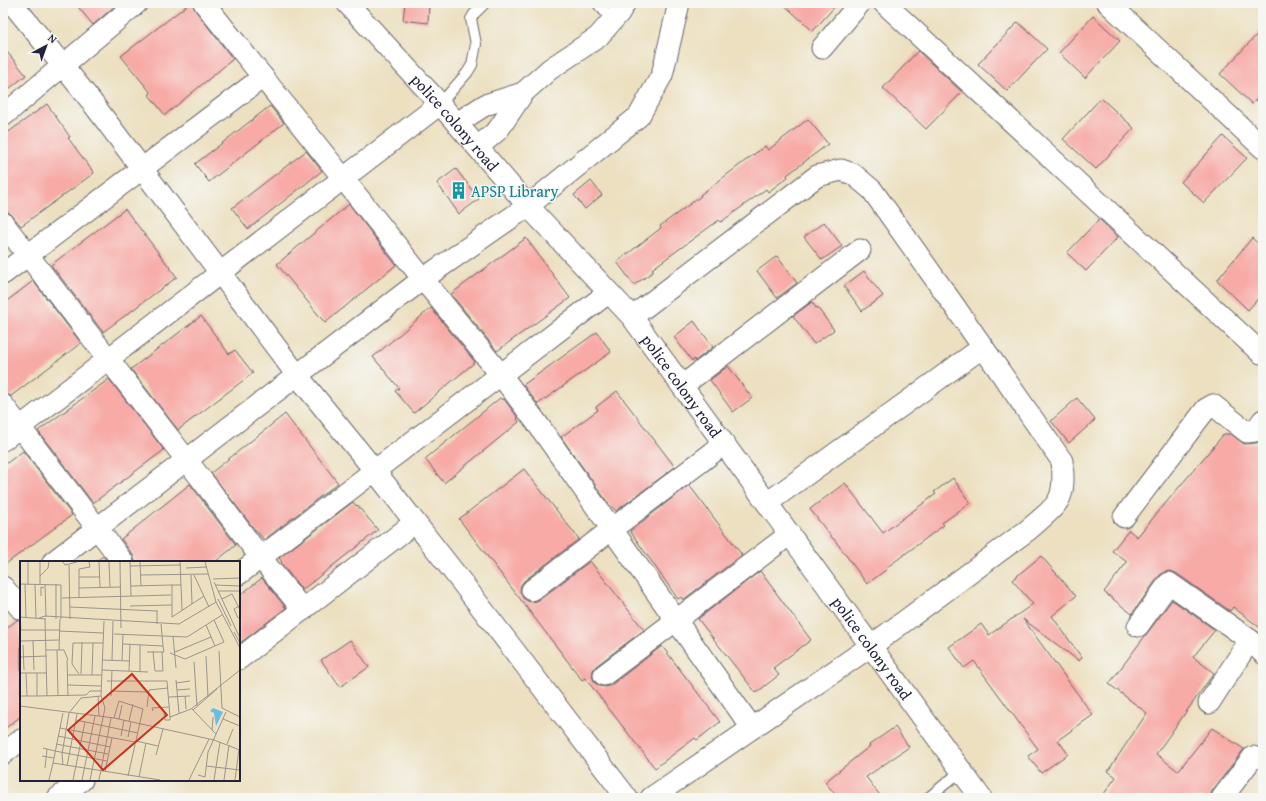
<svg xmlns="http://www.w3.org/2000/svg" width="1266" height="801" font-family="'Gentium Book Plus',serif">
  <rect width="100%" height="100%" fill="#f6f6f2"/>
  <filter id="ink" filterUnits="userSpaceOnUse"><feTurbulence type="fractalNoise" baseFrequency=".025" numOctaves="2"/><feDisplacementMap in="SourceGraphic" scale="8" xChannelSelector="R" yChannelSelector="G"/><feConvolveMatrix kernelMatrix="1 2 1 2 8 2 1 2 1" color-interpolation-filters="sRGB"/></filter>
  <filter id="wash" filterUnits="userSpaceOnUse"><feTurbulence type="fractalNoise" baseFrequency=".012" numOctaves="4" result="noise"/><feDisplacementMap in="SourceGraphic" scale="16" xChannelSelector="R" yChannelSelector="G"/><feGaussianBlur stdDeviation="0.9" result="paint"/><feColorMatrix in="noise" values="0 0 0 0 0 0 0 0 0 0 0 0 0 0 0 0 0 1.4 0 .05"/><feComposite in="paint" operator="in"/></filter>
  <g filter="url(#wash)">
    <rect width="100%" height="100%" fill="#ece0c0"/>
    <g id="blocks">
      <g fill="#f7aaa6">
        <path d="M75,3H118L93,25Z"/>
        <path d="M190,3H192L195,10L233,59L165,115L149,95L151,93L121,56Z"/>
        <path d="M405,3H429L428,23L403,20Z"/>
        <path d="M782,3H838L813,31Z"/>
        <path d="M1093,16L1120,41L1085,78L1059,53Z"/>
        <path d="M1018,22L1047,49L1007,91L978,64Z"/>
        <path d="M1263,28V92L1252,104L1220,74Z"/>
        <path d="M3,47L26,75L3,94Z"/>
        <path d="M918,51L962,92L926,129L883,88Z"/>
        <path d="M1101,98L1134,128L1096,169L1063,139Z"/>
        <path d="M47,104L70,137L68,138L94,173L21,226L12,215L8,212L3,211V136Z"/>
        <path d="M270,106L284,123L209,182L195,164Z"/>
        <path d="M808,119L828,144L787,175L788,177L768,192L766,189L721,222L719,220L652,269L654,271L634,285L617,262L661,228L660,226L701,196L700,195L745,161L765,146L768,150Z"/>
        <path d="M1223,136L1247,158L1204,203L1181,182Z"/>
        <path d="M306,151L322,171L248,229L232,208Z"/>
        <path d="M456,169L479,199L459,214L437,183Z"/>
        <path d="M591,181L602,195L585,209L574,195Z"/>
        <path d="M349,204L396,265L325,323L277,264Z"/>
        <path d="M125,209L177,277L103,332L51,265Z"/>
        <path d="M1099,219L1118,237L1086,271L1067,253Z"/>
        <path d="M824,222L842,246L822,260L804,237Z"/>
        <path d="M526,238L570,298L497,351L451,294Z"/>
        <path d="M1252,238L1263,248V293L1248,310L1217,280Z"/>
        <path d="M777,256L797,283L777,298L757,271Z"/>
        <path d="M864,271L883,296L862,311L844,286Z"/>
        <path d="M33,281L81,343L11,396L3,393V304Z"/>
        <path d="M812,302L816,308L817,307L834,330L814,344L793,316Z"/>
        <path d="M431,308L475,362L414,413L395,391L399,388L373,357Z"/>
        <path d="M201,316L229,354L235,350L253,373L178,430L131,369Z"/>
        <path d="M694,321L713,347L695,361L694,359L692,361L674,337Z"/>
        <path d="M597,332L611,352L538,404L523,385Z"/>
        <path d="M728,366L752,398L733,412L710,380Z"/>
        <path d="M109,379L164,450L93,503L38,431Z"/>
        <path d="M617,391L675,467L616,511L608,503L561,437L598,410L596,407Z"/>
        <path d="M500,398L502,400L504,399L518,418L517,419L519,422L444,483L425,459Z"/>
        <path d="M1077,398L1095,420L1069,443L1051,421Z"/>
        <path d="M285,414L338,483L264,540L256,530H255L211,473Z"/>
        <path d="M1224,434H1231L1244,444L1256,443L1263,440V630L1233,607L1230,611L1176,573L1170,571L1164,572L1159,576L1132,614L1104,592L1127,562L1112,551L1129,530L1137,537Z"/>
        <path d="M23,451L72,515L3,566V466Z"/>
        <path d="M524,469L579,539L524,581L521,585L520,591L523,598L528,601L533,602L539,600L590,561L644,630L596,666L593,670L592,676L595,683L600,686L606,687L611,685L662,646L720,722L697,740L695,738L655,768L585,678L582,680L459,519Z"/>
        <path d="M953,478L970,503L942,523L944,525L886,568L887,569L867,584L834,539H833L810,509L845,483L883,533L936,494L934,492Z"/>
        <path d="M190,484L236,545L215,562H135L133,555L121,539Z"/>
        <path d="M689,485L742,555L683,600L681,597L678,599L630,531Z"/>
        <path d="M353,502L356,506L357,505L378,530L302,590L281,563L282,562L279,558Z"/>
        <path d="M103,556L108,562H95Z"/>
        <path d="M1041,556L1076,596L1052,616L1082,658L1079,661L1023,619L1093,715L1058,740L1068,754L1041,773L1028,756L1038,749L974,661L964,668L949,647L981,624L989,635L1033,604L1012,580Z"/>
        <path d="M760,571L811,640L773,668L779,675L756,693L698,619Z"/>
        <path d="M262,578L286,608L239,644V596Z"/>
        <path d="M1172,600L1215,630L1193,657L1214,673L1156,754L1178,771L1212,728L1244,749L1212,791L1210,798H1101L1116,777L1108,771L1147,713L1109,684Z"/>
        <path d="M17,620L21,621V716L3,730V631Z"/>
        <path d="M350,640L369,667L340,687L321,660Z"/>
        <path d="M895,727L909,747L866,777L882,798H838L825,782L870,746L869,745Z"/>
      </g>
    </g>
  </g>
  <g filter="url(#ink)">
    <use href="#blocks" fill-opacity="0" stroke="#69646a" stroke-width="1"/>
    <g fill="none" stroke-linecap="round" stroke-linejoin="round">
      <defs>
        <g id="lane">
          <path d="M597,3L612,20"/>
          <path d="M440,104L467,73L472,65L476,44L471,19L474,14L485,3"/>
          <path d="M928,798L961,771"/>
        </g>
        <g id="street">
          <path d="M12,3L88,97L297,375L375,471L460,580L627,798"/>
          <path d="M204,3L423,279L501,375L537,423L752,728"/>
          <path id="s1" d="M347,3L440,104L528,206L632,317L981,798"/>
          <path d="M884,3L1261,353"/>
          <path d="M1108,3L1263,148"/>
          <path d="M822,48L860,3"/>
          <path d="M3,116L137,3"/>
          <path d="M457,123L485,105L523,93"/>
          <path d="M478,147L498,130L523,93L550,69L598,37L619,13L625,3"/>
          <path d="M3,223L209,489L261,558L303,610"/>
          <path d="M3,274L263,77"/>
          <path d="M632,317L817,176L841,170L853,174L872,190L953,304L1062,461C1063,473 1065,490 1058,501C1053,510 1036,523 1028,530L871,646L651,798"/>
          <path d="M682,386L860,250"/>
          <path d="M3,405L123,562"/>
          <path d="M3,440L440,104"/>
          <path d="M767,503L983,347"/>
          <path d="M1124,517L1206,409L1213,405L1247,432L1255,431L1263,420"/>
          <path d="M53,562L423,279L528,206L639,116L662,75L679,3"/>
          <path d="M239,574L608,293"/>
          <path d="M3,587L21,609"/>
          <path d="M532,590L724,444"/>
          <path d="M1138,626L1169,583L1250,640L1263,653"/>
          <path d="M239,659L414,523"/>
          <path d="M604,675L790,534"/>
          <path d="M1209,703L1250,640"/>
          <path d="M3,754L21,740"/>
          <path d="M58,798L82,780"/>
          <path d="M1222,798L1253,757"/>
        </g>
      </defs>
      <use href="#lane" stroke="#69646a" stroke-width="12"/>
      <use href="#street" stroke="#69646a" stroke-width="23"/>
      <use href="#lane" stroke="#fff" stroke-width="10"/>
      <use href="#street" stroke="#fff" stroke-width="21"/>
    </g>
  </g>
  <defs>
    <symbol id="building-bare" viewBox="-9 -9 18 18"><path d="M-4-6H4V6H1V3H-1V6H-4ZM-2.5-4.3h1.7v1.8h-1.7ZM.8-4.3h1.7v1.8H.8ZM-2.5-1h1.7V.8h-1.7ZM.8-1h1.7V.8H.8Z" fill="#0f9aa8" stroke="#f6f6f2" stroke-width="2.5" paint-order="stroke"/></symbol>
  </defs>
  <g fill-rule="evenodd">
    <use href="#building-bare" x="446" y="178" width="25" height="25"/>
  </g>
  <g text-anchor="middle" stroke-width="3" stroke-linejoin="round" paint-order="stroke">
    <g font-size="16" fill="#22223b" stroke="#f6f6f2">
      <text dy="6" stroke="none"><textPath href="#s1" startOffset="161">police colony road</textPath></text>
      <text dy="6" stroke="none"><textPath href="#s1" startOffset="509">police colony road</textPath></text>
      <text dy="6" stroke="none"><textPath href="#s1" startOffset="833">police colony road</textPath></text>
    </g>
    <g font-size="16" fill="#0d838f" stroke="#f6f6f2" text-anchor="start">
      <text x="471" y="197">APSP Library</text>
    </g>
  </g>
  <g transform="translate(20 561)">
    <rect width="220" height="220" fill="#ece0c0"/>
    <path d="M193,147L203,151L196,165L194,152L190,150Z" fill="#68bee5"/>
    <path fill="none" stroke="#9b948b" stroke-width="1" d="M8,1V24M20,1V24M43,1L45,4L57,1M79,1L80,26M89,1L90,26M100,1L101,67M110,1L111,35M120,1L121,25M160,1L161,24H152V56L184,35M185,1L196,41L220,87M49,4L50,58M110,5L161,4M166,7L187,6M121,14L188,13M171,14L172,43M174,14L189,46M20,15L28,7L29,1M59,16H80M193,18L220,17M194,21L220,77M0,23L41,24V58M5,23L6,57M25,23L26,56M36,23V58M15,24L16,57M161,24L162,49M195,24L220,25M111,25L152,24M59,27L101,26M198,30H220M21,35V26L24,27M42,37L151,34M59,37V8L70,6L69,1M198,38L211,65M202,38L212,33L220,49M110,45L152,44M219,45L214,48L218,57L220,56M50,46L137,50M137,49V63M0,56L26,58M0,56L1,69M19,57L25,55L159,63L196,41M25,58L27,135M84,60L82,109L128,111M186,64L195,85M0,69H40M39,70L83,72M214,71L220,82M94,73L167,76L202,54M153,75L156,107M0,80L39,79M13,80L14,109M103,83L143,85L141,63M3,84L4,109M26,89H44L48,99M37,89L38,135M39,89L40,58M133,90L135,110H143L142,91M199,90L202,147L220,156M127,91H144L143,85M155,91L191,76M150,92L165,98L204,81L194,59M186,95L188,136M0,96L27,95M47,99L48,135M82,99L110,100M92,100L93,60M102,100L103,73M174,101L177,145M109,110L110,83M120,111V84M0,112H27M6,112L7,135M59,113L52,103L53,82H83M61,113L62,81M48,114H82M72,114L73,82M156,119L159,152M87,120H147L150,156L171,148L220,109M156,122L170,120M48,124L81,125M157,129L170,128M91,130L127,131M0,135H17V112M17,135L66,134L70,130H81M78,135L79,155M91,135L92,109M165,135L166,148M149,136L170,135M0,145L94,157L194,179L220,189M127,146L129,129L148,127M172,148L196,173M173,149L197,128M133,150L132,147L149,146M43,152L33,202L140,219M144,152L145,159H150V156M94,157L99,140L123,148L108,215M99,158L102,144M203,158L220,165M56,159L118,172M109,160L113,143M40,167L115,181M192,169L193,156M38,175L90,186M101,175L104,159M108,176L111,161M116,180L138,185M36,183L88,193M207,183L213,168M23,187L35,190M35,190L87,200M136,194L143,168M22,195L34,197M43,204L42,193L49,152L61,137L81,135M47,205L57,153M186,205L220,209M25,207L27,188M85,211L92,177M178,214L185,216L188,191L206,151M119,216L126,182M29,219L33,202M53,219L65,161M62,219L75,155M70,219L85,147L81,135L82,109M79,219L91,157M169,219L189,178M194,219L200,181M204,219L209,184M215,219L219,188"/>
    <path fill="#c8321e" fill-opacity="0.15" stroke="#c8321e" stroke-width="2" d="M112,113L147,154L83,209L48,169Z"/>
    <rect width="220" height="220" fill="none" stroke="#22223b" stroke-width="2"/>
  </g>
  <rect width="1266" height="801" fill="none" stroke="#f6f6f2" stroke-width="16"/>
  <g transform="translate(46 46) rotate(41)" stroke="#f6f6f2" stroke-width="3" paint-order="stroke">
  <path d="M0-3L7 15L0 10L-7 15Z" fill="#22223b"/>
  <text y="-6" font-size="11" font-weight="bold" text-anchor="middle" fill="#22223b">N</text>
  </g>
</svg>
